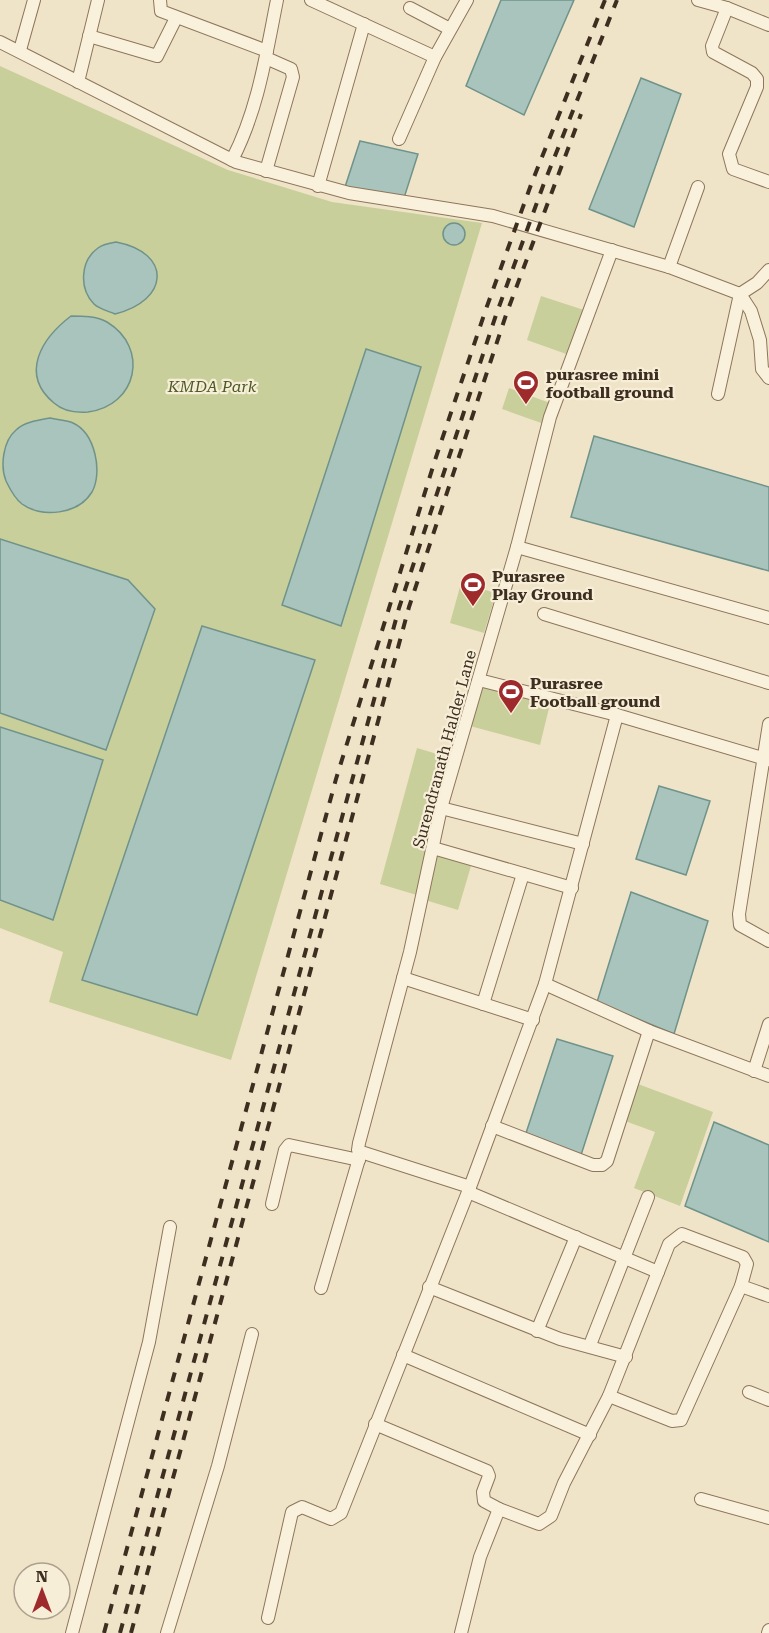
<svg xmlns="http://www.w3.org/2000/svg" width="769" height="1633" font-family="'Roboto Serif',serif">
  <rect width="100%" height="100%" fill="#f0e4c8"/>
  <g fill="#c9cf9b">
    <path d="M0,66L228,170L332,202L482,223L231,1060L49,1002L63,952L0,928Z"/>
    <path d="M541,296L584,310L569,355L527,340Z"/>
    <path d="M509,388L550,403L544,424L502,409Z"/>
    <path d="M461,583L496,593L484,633L450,623Z"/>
    <path d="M482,685L550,704L540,745L470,726Z"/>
    <path d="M417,748L454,759L420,896L380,884Z"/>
    <path d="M435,855L471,866L458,910L425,900Z"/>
    <path d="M638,1084L713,1112L680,1206L634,1188L655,1132L625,1121Z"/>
  </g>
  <g fill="#a9c4bc" stroke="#6f938a" stroke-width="1.5">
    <path d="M501,0H574L524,115L466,86Z"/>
    <path d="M641,78L681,94L634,227L589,209Z"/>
    <path d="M360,141L418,154L404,198L345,187Z"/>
    <circle cx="454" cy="234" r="11"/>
    <path d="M116,242C173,253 169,301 115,314C108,311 99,309 94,304C79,289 80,261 98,248C102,245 110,243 116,242Z"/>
    <path d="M71,316C82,316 97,316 107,322C150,348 137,406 88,412C76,413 63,411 54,403C19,374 42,338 71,316Z"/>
    <path d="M366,349L421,367L341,626L282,605Z"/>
    <path d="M50,418C57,420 66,420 73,423C95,433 103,472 92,492C78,515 42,518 22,504C14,498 10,489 6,481C0,466 3,441 16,430C24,422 39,420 50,418Z"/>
    <path d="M594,436L769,487V571L571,517Z"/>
    <path d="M0,539L128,580L155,609L106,750L0,713Z"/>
    <path d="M202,626L315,660L197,1015L82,980Z"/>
    <path d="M0,727L103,760L53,920L0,900Z"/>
    <path d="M659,786L710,801L686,875L636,859Z"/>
    <path d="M631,892L708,921L674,1034L597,1002Z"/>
    <path d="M557,1039L613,1056L581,1155L526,1133Z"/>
    <path d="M714,1122L769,1145V1242L685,1206Z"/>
  </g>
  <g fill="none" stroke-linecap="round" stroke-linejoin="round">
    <defs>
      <g id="street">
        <path d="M160,0L161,11L267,51"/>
        <path d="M311,0L435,57"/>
        <path d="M698,0L727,8L712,46L713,52L752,73L757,79V87L729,154L733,169L769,182"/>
        <path d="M410,8L450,29"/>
        <path d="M727,8L769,25"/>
        <path d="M89,36L157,56L176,18"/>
        <path d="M0,42L236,162L349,193L493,216L669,267L740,294L751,311L760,340L762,369L769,378"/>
        <path d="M20,50L34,0"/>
        <path d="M78,82L98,0"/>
        <path d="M399,139L435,57L467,0"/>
        <path d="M232,160C258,110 266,55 277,0"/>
        <path d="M266,171L293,77L291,69L266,58"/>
        <path d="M318,186L364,24"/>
        <path d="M669,267L698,187"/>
        <path d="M718,394L740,294L757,283L769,270"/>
        <path d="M517,547L769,618"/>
        <path d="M544,614L769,683"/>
        <path d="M479,680L617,715L769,760"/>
        <path d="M769,724L739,914L740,925L769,941"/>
        <path d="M441,808L583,844"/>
        <path d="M433,848L572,888"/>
        <path d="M403,978L533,1020"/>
        <path d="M545,984L649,1031L769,1076"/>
        <path d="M483,1004L523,874"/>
        <path d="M754,1071L769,1024"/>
        <path d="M492,1126L593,1165H602L607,1161L649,1031"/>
        <path d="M470,1187L361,1152L358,1150L359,1143L410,952L441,808L517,547L550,417L612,250"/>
        <path d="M468,1192L658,1272"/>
        <path d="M272,1204L285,1150L289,1145L359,1160"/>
        <path d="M429,1287L560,1339L626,1357"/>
        <path d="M321,1288L361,1152"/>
        <path d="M537,1331L576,1237"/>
        <path d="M590,1345L648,1197"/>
        <path d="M403,1355L590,1435"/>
        <path d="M749,1392L769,1400"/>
        <path d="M609,1396L672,1421L681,1420L741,1286"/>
        <path d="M375,1424L487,1471L489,1476L483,1492L484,1501L499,1509"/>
        <path d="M701,1499L769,1518"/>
        <path d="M268,1618L292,1512L302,1507L331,1519L341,1513L470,1187L545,984L617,715"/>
        <path d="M72,1633L149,1342L170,1227"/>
        <path d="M167,1633L218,1466L252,1334"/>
        <path d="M461,1633L480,1557L499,1509L539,1524L551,1516L564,1483L609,1396L669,1244L682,1234L743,1257L747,1264L741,1286L769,1296"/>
        <path d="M768,1633L769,1630"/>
      </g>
    </defs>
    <use href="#street" stroke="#8d765c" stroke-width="14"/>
    <use href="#street" stroke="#faf1dc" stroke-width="12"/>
    <g stroke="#3d2e20" stroke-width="4" stroke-dasharray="10 10" stroke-linecap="butt">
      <path d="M104,1633L336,779L435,460L486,309L532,182L605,0"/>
      <path d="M120,1633L399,608L496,315L543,186L617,0"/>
      <path d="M131,1633L409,607L506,315L581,114"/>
    </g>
  </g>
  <defs>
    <symbol id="stadium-pin" viewBox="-11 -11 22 30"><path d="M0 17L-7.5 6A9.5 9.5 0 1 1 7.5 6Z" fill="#9e2a2b" stroke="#f7eed8"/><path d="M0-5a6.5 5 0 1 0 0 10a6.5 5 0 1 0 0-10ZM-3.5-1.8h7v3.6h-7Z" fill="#fff"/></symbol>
  </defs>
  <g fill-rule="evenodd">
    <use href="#stadium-pin" x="511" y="368" width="30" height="40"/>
    <use href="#stadium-pin" x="458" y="570" width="30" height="40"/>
    <use href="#stadium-pin" x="496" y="677" width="30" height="40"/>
  </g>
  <g text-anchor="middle" stroke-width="4.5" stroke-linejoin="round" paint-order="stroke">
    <g font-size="16" font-weight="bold" fill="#3d2e20" stroke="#f7eed8" text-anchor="start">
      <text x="546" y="380">purasree mini<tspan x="546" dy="18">football ground</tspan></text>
      <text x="492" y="582">Purasree<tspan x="492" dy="18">Play Ground</tspan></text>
      <text x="530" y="689">Purasree<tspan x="530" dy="18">Football ground</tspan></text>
    </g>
    <g font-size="16" font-style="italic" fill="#4d5a26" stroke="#f7eed8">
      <text x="212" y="392">KMDA Park</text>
    </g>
    <g font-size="16" fill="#3d2e20" stroke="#f7eed8">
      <text transform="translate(444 749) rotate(-75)" y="6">Surendranath Halder Lane</text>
    </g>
  </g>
  <g transform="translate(42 1591)"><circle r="28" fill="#f7eed8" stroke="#ada18e" stroke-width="1.5"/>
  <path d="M0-4.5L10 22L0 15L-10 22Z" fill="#9e2a2b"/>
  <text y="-9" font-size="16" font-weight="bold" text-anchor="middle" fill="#3d2e20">N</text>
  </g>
</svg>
